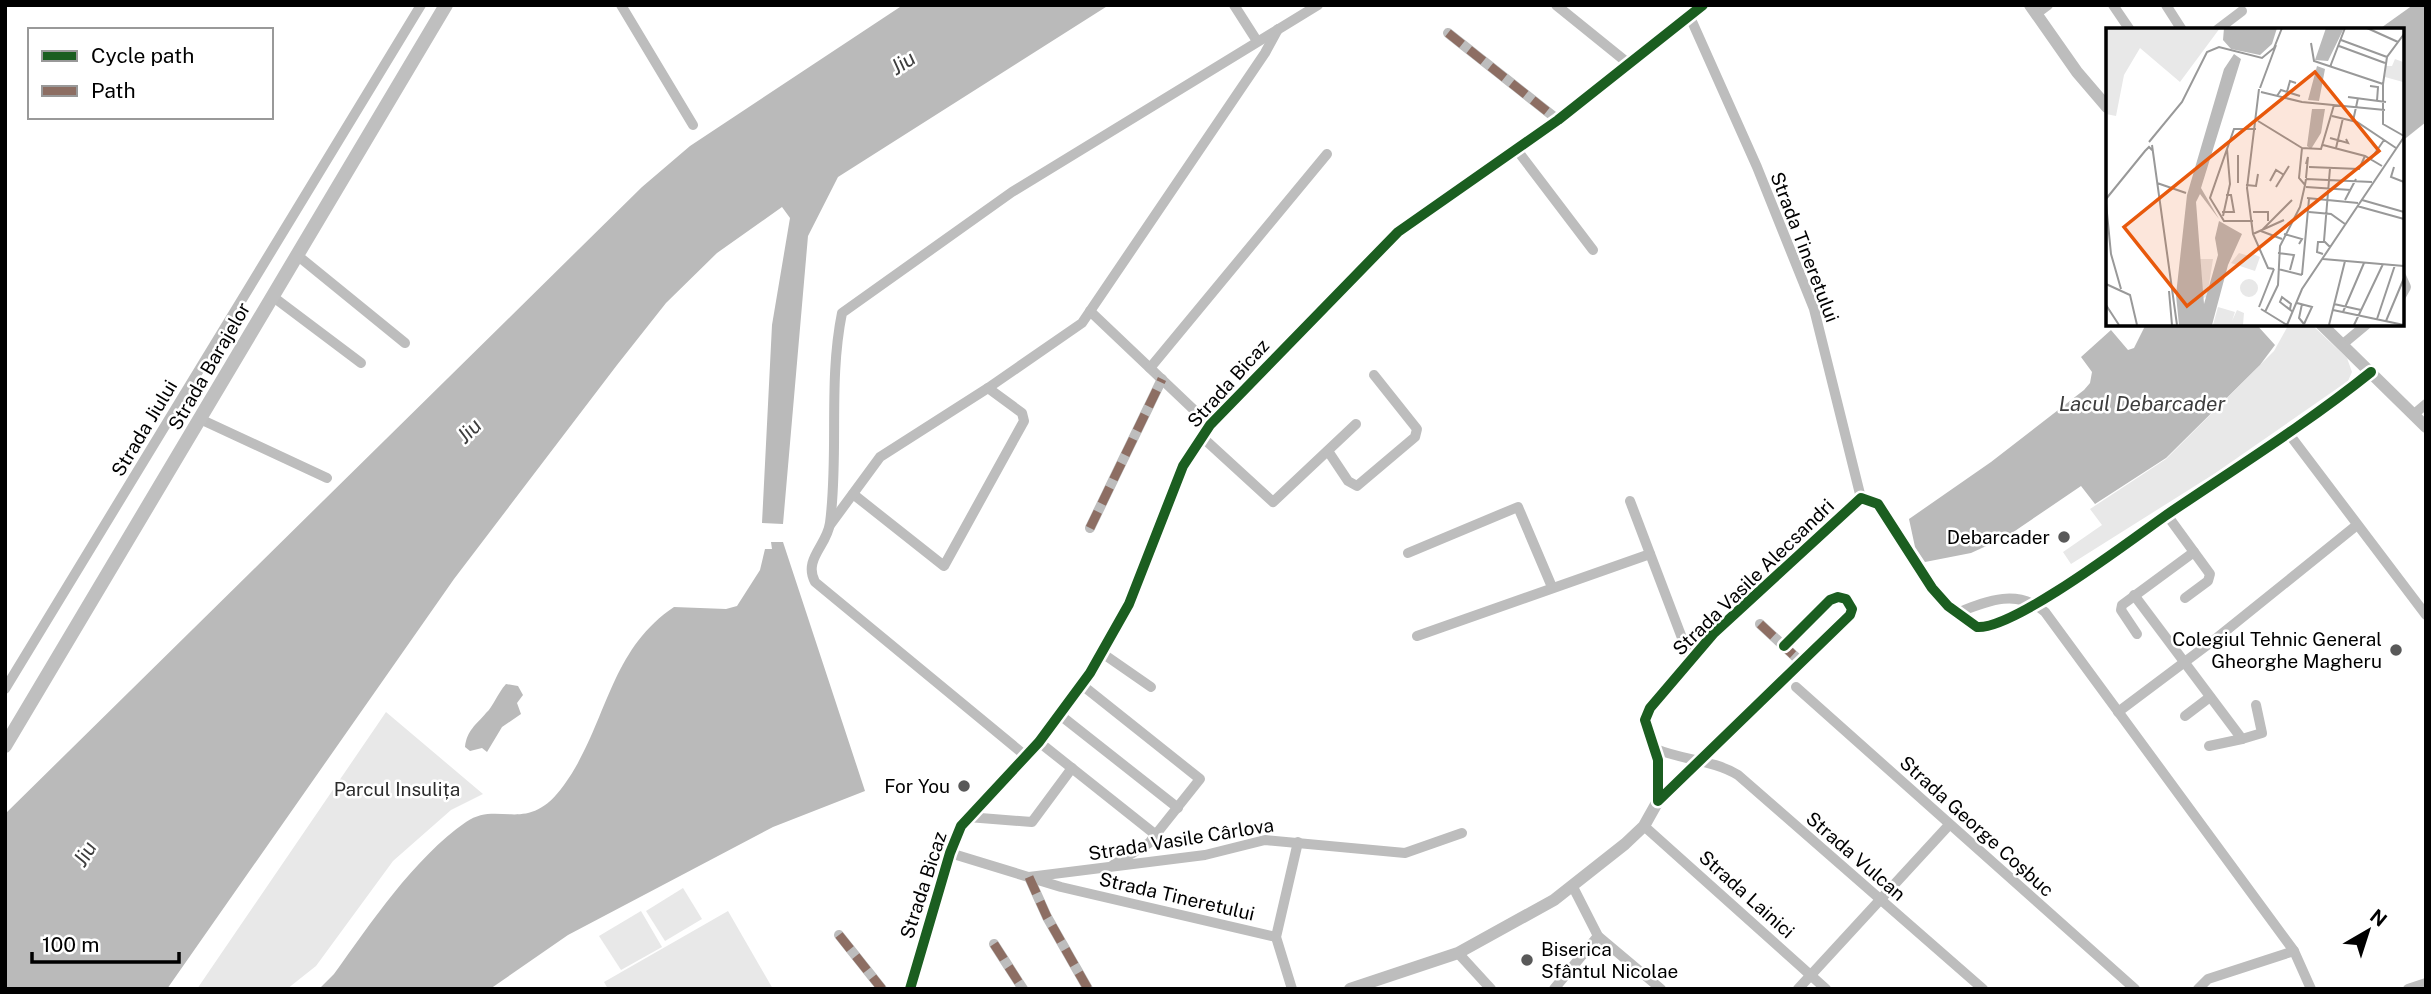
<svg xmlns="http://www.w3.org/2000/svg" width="2431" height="994" font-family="'Public Sans',sans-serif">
  <rect width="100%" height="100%" fill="#fff"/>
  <g fill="#e8e8e8">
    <path d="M2289,324H2311L2347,358L2352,372L2348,381L2214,474L2071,564L2063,552L2102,525L2090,509L2166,459L2274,351Z"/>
    <path d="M386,712L483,794L451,810L393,861L316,966L287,989H197Z"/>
    <path d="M683,888L702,919L665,941L646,911Z"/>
    <path d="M641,911L662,947L621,970L599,936Z"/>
    <path d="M728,911L773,989H608L604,982Z"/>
  </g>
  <g fill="#bababa">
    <path d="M903,5H1109L838,177L808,236L783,524L762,523L772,325L790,218L782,207L717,253L666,303L617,365L454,579L167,989H5V814L642,187L690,146Z"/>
    <path d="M2413,5H2426V122L2401,142V30H2378Z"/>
    <path d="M2146,324H2256L2275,345L2260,365L2166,458L2095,504L2081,486L2006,537L1971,553L1925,562L1915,547L1909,519L1991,462L2084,390L2090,383L2092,372L2081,357L2111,330L2128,350L2134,348Z"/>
    <path d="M771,542H783L865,791L773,827L568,935L490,989H319L334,974C370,924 414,858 466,822C499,799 527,837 564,785C607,726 608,651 674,607L726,609L737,606L760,570L765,549H772Z"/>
    <path d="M506,684L518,686L523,695L517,703L521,714L502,727L487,752L482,748L470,751L465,747C467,730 476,725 486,713C493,707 497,694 506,684Z"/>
  </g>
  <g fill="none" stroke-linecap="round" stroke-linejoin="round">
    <g stroke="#bdbdbd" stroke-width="10">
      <path d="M621,5L693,125"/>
      <path d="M1234,5L1257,41"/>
      <path d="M1556,5L1629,64"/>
      <path d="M2113,5L2130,30"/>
      <path d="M2166,5L2182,30"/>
      <path d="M2036,14L2048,5"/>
      <path d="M1690,17L1757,167L1814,309L1861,498"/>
      <path d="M2217,30L2242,11"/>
      <path d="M1448,33L1558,120"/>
      <path d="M1517,150L1593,250"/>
      <path d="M297,255L405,343"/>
      <path d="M2401,276L2406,287L2401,296"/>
      <path d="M272,296L361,363"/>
      <path d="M1090,311L1210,425"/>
      <path d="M2343,344L2367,324"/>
      <path d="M1150,368L1327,154"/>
      <path d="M2413,415L2426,404"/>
      <path d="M200,419L327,478"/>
      <path d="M2289,434L2426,615"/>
      <path d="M1202,437L1273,502L1356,424"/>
      <path d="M1328,451L1348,481L1357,486L1415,437L1417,429L1374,375"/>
      <path d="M853,494L944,566L1024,421L1022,413L988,388"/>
      <path d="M1630,501L1690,659"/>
      <path d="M2167,515L2210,574L2208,581L2185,598"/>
      <path d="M830,525L880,457L988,388L1082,323L1265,53L1278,29"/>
      <path d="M1090,528L1162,379"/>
      <path d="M1408,553L1518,507L1552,587"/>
      <path d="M2134,595L2242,739L2262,733L2256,705"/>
      <path d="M1957,613C1987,601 2017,588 2045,612L2294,951L2311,989"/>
      <path d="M1760,624L1801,662"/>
      <path d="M2137,634L2121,610L2122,605L2194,552"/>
      <path d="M1417,636L1650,554"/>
      <path d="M1784,646L1830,600L1838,597L1846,599L1852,609L1850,615L1658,801V760L1645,720L1650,708L1714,633L1861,498L1878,504L1932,588L1948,606L1977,627C2013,630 2131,540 2165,516C2234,469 2305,425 2371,372"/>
      <path d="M1102,653L1151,687"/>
      <path d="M1082,685L1200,779L1149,843L1113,865"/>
      <path d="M1796,687L2135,989"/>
      <path d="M5,689L421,5"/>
      <path d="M2118,712L2218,637L2357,525"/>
      <path d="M1060,715L1178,808"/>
      <path d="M2185,716L2210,697"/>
      <path d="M1039,742L1156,835"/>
      <path d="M2209,746L2242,739"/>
      <path d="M1656,749C1682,760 1714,760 1738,775L1983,989"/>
      <path d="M1027,757L815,582C803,559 827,546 830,523C839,454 828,382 842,313L1012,192L1318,5"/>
      <path d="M968,817L1032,822L1072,768"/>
      <path d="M1644,826L1826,989"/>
      <path d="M950,853L1061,887L1276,937"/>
      <path d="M1573,887L1598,936L1661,989"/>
      <path d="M839,935L882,989"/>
      <path d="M994,944L1023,989"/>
      <path d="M1458,953L1491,989"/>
      <path d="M910,989L950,853L961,826L1039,742L1090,673L1129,604L1183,466L1210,425L1398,232L1558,120L1703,5"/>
      <path d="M1088,989L1047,917L1029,877L1205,855L1265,840L1405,853L1462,833"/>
      <path d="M1292,989L1276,937L1298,842"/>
      <path d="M1554,989L1598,936"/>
      <path d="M1798,989L1949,825"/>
      <path d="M2198,989L2208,979L2294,951"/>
      <path d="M2408,989L2426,983"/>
    </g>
    <g stroke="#bdbdbd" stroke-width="12">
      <path d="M2030,5L2077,72L2107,107"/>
      <path d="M2321,324L2426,427"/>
      <path d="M1350,989L1458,953L1554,900L1625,844L1644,826L1658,801"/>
    </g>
    <path stroke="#bfbfbf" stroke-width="14" d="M5,746L446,5"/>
    <g stroke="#8d6e63" stroke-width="9" stroke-dasharray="18 9" stroke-linecap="butt">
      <path d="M1448,33L1558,120"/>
      <path d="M1090,528L1162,379"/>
      <path d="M1760,624L1801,662"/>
      <path d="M1029,877L1047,917L1088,989"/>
      <path d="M839,935L882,989"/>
      <path d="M994,944L1023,989"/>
    </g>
    <defs>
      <g id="cycleway">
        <path d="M1784,646L1830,600L1838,597L1846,599L1852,609L1850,615L1658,801V760L1645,720L1650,708L1714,633L1861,498L1878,504L1932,588L1948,606L1977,627C2013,630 2131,540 2165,516C2234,469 2305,425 2371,372"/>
        <path d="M910,989L950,853L961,826L1039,742L1090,673L1129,604L1183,466L1210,425L1398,232L1558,120L1703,5"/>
      </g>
    </defs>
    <use href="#cycleway" stroke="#fff" stroke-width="15"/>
    <use href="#cycleway" stroke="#1b5e20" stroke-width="10"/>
  </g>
  <g fill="#595959" stroke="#fff" stroke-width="2.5">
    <circle cx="2064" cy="537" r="7"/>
    <circle cx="2396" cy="650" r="7"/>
    <circle cx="964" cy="786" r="7"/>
    <circle cx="1527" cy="960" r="7"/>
  </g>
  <g text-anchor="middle" stroke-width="5" stroke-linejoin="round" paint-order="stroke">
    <g font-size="19" fill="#000" stroke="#fff">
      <text transform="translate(1805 247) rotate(69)" y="7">Strada Tineretului</text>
      <text transform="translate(209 366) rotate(-60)" y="7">Strada Barajelor</text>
      <text transform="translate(1228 383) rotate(-48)" y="7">Strada Bicaz</text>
      <text transform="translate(144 428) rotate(-59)" y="7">Strada Jiului</text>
      <text transform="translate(1753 577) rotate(-44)" y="7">Strada Vasile Alecsandri</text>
      <text transform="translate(1977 826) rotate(42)" y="7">Strada George Coșbuc</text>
      <text transform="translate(1181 839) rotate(-9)" y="7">Strada Vasile Cârlova</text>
      <text transform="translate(1856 856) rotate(41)" y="7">Strada Vulcan</text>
      <text transform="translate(923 885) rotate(-72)" y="7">Strada Bicaz</text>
      <text transform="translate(1747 894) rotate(42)" y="7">Strada Lainici</text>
      <text transform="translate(1177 896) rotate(13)" y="7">Strada Tineretului</text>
    </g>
    <g font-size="19" fill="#000" stroke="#fff" text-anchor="end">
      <text x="2050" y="544">Debarcader</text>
      <text x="2382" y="646">Colegiul Tehnic General<tspan x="2382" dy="22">Gheorghe Magheru</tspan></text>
      <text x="950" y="793">For You</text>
      <text x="1541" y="956" text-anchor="start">Biserica<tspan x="1541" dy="22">Sfântul Nicolae</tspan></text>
    </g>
    <g font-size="19" fill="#2c2c2c" stroke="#fff">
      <text x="397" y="796">Parcul Insulița</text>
    </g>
    <g font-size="21" font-style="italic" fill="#3d3d3d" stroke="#fff">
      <text transform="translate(903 63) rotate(-33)" y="7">Jiu</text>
      <text x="2142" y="411">Lacul Debarcader</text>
      <text transform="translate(469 431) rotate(-45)" y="7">Jiu</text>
      <text transform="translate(85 854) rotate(-59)" y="7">Jiu</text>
    </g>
  </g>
  <g transform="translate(2106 28)">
    <rect width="298" height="298" fill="#fff"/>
    <path d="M0,0H114L74,54L34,20L18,47L10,88L0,86ZM289,31L297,34V54L279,49L280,38H286ZM133,225L143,228L141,233L145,225L154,229L149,243L125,235ZM94,231H107L101,269L97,270ZM134 260a9 9 0 1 1 18 0a9 9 0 1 1-18 0ZM112,279L129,284L126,293L131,282L138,285L137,297H107Z" fill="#e8e8e8"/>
    <path d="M118,0H171L166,16L154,27L125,21L117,12ZM220,0H238L222,33L209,32ZM128,26L135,31L95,160L113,191L94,166L90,174L98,276L112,227L109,210L113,193L136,206L122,237L106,297H73L70,267L81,167L118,41ZM211,38L219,41L213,73L202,72ZM206,81H219L215,105L205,121L201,118Z" fill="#bababa"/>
    <path fill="none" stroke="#999" stroke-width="2" d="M261,0L292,14M298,6L281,29L277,56V96L298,108M235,12L281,29M205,15L208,33L277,56M233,18L279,35M224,39L239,0M264,58L272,59L271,73M154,60L170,17M153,61L141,160L147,206L162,240L168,241M155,64L196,74L279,82M171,68L175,62L194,68M242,69L280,74M179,71L184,53L190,55M226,88L251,94L290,120M152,93L196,120M247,93L252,70M224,110L242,115L240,111M43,114L76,74L101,24L113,19L156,30L168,20L176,0M46,117L71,297M217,117L259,128L276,138M230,120L237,90M265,131L278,112M200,136L202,129L200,150M203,139L253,141L259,128M288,139L285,149L298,154M224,140L218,213L224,219M200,151L199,157L193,150L196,120L215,121L228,77M200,151L266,154M164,153L170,142L178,147M51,155L80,165M132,155V127M140,157L150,158L152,146M170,159L183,138M200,159L245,162M201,170L252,175M0,171L39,123L43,119L46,122M239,172L250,151M256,172L298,184M0,175L5,226L15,261M251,178L298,191M116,184H128L125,167H120M147,184H162V193M203,184L225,186L239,196M117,188L124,156L121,121M147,193H118L104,170L128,101H150M147,206L178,192M178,206L196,211L193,216M176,211L155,203L186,172M172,225L188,227L184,242M217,226L211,224L212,214H218M217,231L298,238M172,241L196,247M196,247L203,171M0,256L24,267L31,297M63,263L66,297M191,275L206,279L198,296M196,276L193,290L198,296M228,276L255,282M0,277L13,297M153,279L168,241M155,281L181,297M184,281L185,276L176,269L174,274L187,284M227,282L298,297M159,284L172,257L174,218L194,179L199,157M237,284L258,235M271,291L289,237M280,293L298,250M181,297L196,261L298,109M223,297L239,233M248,297L277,236"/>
    <path fill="#e8590c" fill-opacity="0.15" stroke="#e8590c" stroke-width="3.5" d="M209,44L273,123L81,278L18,199Z"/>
    <rect width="298" height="298" fill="none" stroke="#000" stroke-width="3.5"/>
  </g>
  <rect width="2431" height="994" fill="none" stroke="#000000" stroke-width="14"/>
  <rect x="28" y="28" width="245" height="91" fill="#ffffff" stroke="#999999" stroke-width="2"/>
  <rect x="42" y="51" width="35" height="10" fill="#1b5e20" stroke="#999999" stroke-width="2"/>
  <text x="91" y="63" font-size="21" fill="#000000">Cycle path</text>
  <rect x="42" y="86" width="35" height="10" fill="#8d6e63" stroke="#999999" stroke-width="2"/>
  <text x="91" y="98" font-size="21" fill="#000000">Path</text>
  <g transform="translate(2368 931) rotate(39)" stroke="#ffffff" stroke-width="5" paint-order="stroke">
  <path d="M0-5L12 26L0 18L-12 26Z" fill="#000000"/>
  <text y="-10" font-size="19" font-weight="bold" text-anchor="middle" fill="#000000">N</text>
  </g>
  <path d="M32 952v10h147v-10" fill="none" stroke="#000000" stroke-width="3.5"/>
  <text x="42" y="952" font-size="21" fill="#000000" stroke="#ffffff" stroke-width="5" paint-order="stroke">100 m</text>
</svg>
